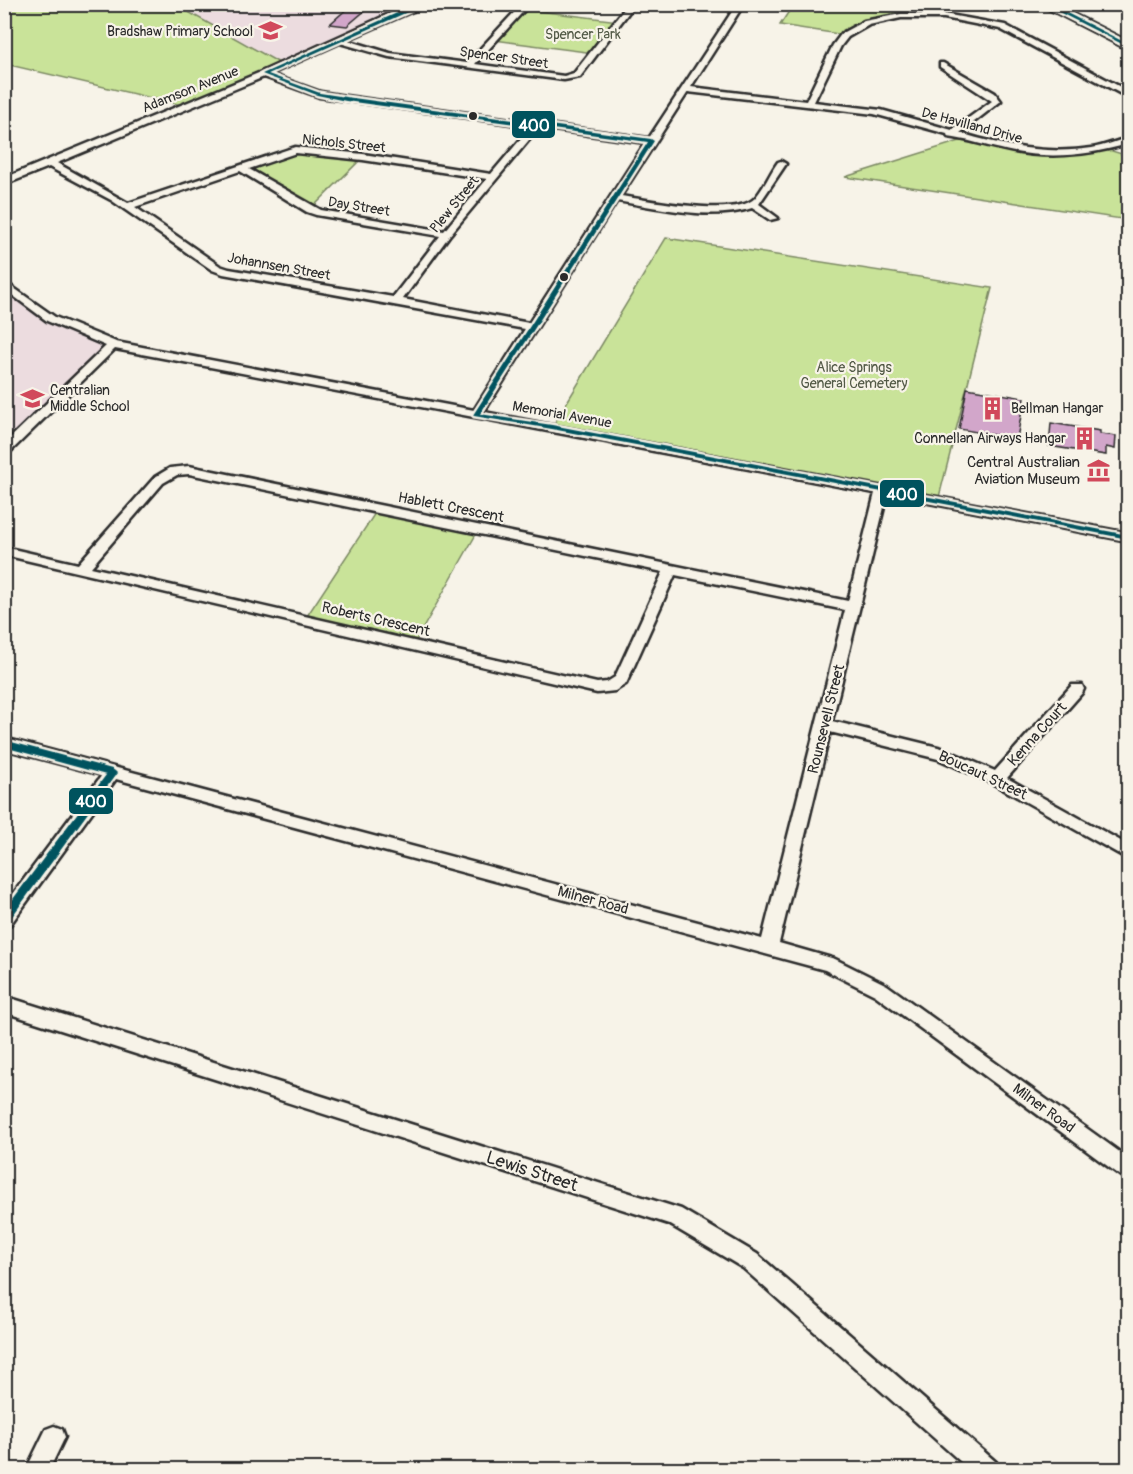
<svg xmlns="http://www.w3.org/2000/svg" width="1133" height="1474" font-family="Pangolin,sans-serif">
  <rect width="100%" height="100%" fill="#f7f3e8"/>
  <filter id="ink" filterUnits="userSpaceOnUse"><feTurbulence type="fractalNoise" baseFrequency=".0167" numOctaves="2"/><feDisplacementMap in="SourceGraphic" scale="12" xChannelSelector="R" yChannelSelector="G"/><feConvolveMatrix kernelMatrix="1 2 1 2 8 2 1 2 1" color-interpolation-filters="sRGB"/></filter>
  <g filter="url(#ink)">
    <g fill="#ecdcdf">
      <path d="M176,5H416L283,65Z"/>
      <path d="M4,284L51,319L113,345L4,451Z"/>
    </g>
    <g fill="#c9e399" stroke="#7a8762" stroke-width="1.5">
      <path d="M4,5H176L283,65L186,106L5,64Z"/>
      <path d="M793,5H887L901,16L882,19L845,35L780,25Z"/>
      <path d="M522,9L619,21L594,53L494,40Z"/>
      <path d="M966,139L1068,155L1106,149L1128,156V220L845,177Z"/>
      <path d="M295,150L363,157L310,210L243,169Z"/>
      <path d="M666,238L992,288L938,501L552,427Z"/>
      <path d="M377,510L479,529L414,644L305,619Z"/>
    </g>
    <g fill="#d2a6ca" stroke="#2b2b2b" stroke-width="1.5">
      <path d="M350,6L368,8L347,26L330,24Z"/>
      <path d="M967,388L1024,398L1017,439L959,429Z"/>
      <path d="M1051,423L1100,431V434L1116,436L1115,449L1106,447V455L1049,446Z"/>
    </g>
    <g fill="none" stroke-linecap="round" stroke-linejoin="round">
      <defs>
        <g id="minor">
          <path d="M411,4H419L413,11L347,40L390,53L467,63L522,4H530L475,64L564,76L574,73L628,4H635L580,77L564,80L389,57L340,43L271,74L321,92L346,96L649,138L737,4H744L691,87L806,101L833,45L842,33L864,21L901,14H944L1005,25L1128,91V96H1125L1000,29L944,18H901L869,25L848,37L841,46L814,102L881,110L952,130L992,101L940,67V63H943L995,93L1001,101L960,133C1003,146 1047,155 1092,148C1104,146 1116,141 1128,138V144C1085,156 1045,160 1001,149C983,145 965,139 948,137L947,134L874,114L688,92L621,196C647,200 737,218 755,198C764,188 770,173 778,162L781,161L786,164L759,204L778,218L770,220L752,208C711,221 659,208 617,201L484,412L1128,533V541L887,495L832,721L942,748L995,771L1072,685H1082L1084,689L1082,693L1007,778L1128,845V859L992,783L938,759L830,732L779,943L835,959L887,985L1128,1158V1178L1121,1176L875,995L825,970L116,779L10,925L4,927V906L102,775L4,749V738L762,939L845,610L675,575L626,684L615,691L597,693L4,555V547L78,564L155,477L170,468L189,466L848,601L875,493L115,349L8,454H4V444L106,346L47,321L4,289V281L55,317L116,342L474,410L525,329L223,274L212,270L111,200L49,167L4,185V178L261,72ZM264,77L319,97L531,127L491,174L363,154L295,147L128,203L57,163ZM539,128L645,143L529,323L403,299L449,236ZM296,153L363,160L487,179L444,231L321,210L249,169ZM240,171L307,212L316,215L440,236L393,297L229,269L220,266L135,207ZM189,474L663,572L615,677L607,682L597,683L91,567L163,483L177,475Z"/>
          <path d="M4,996L681,1209L757,1254L996,1462L999,1470H970L743,1268L669,1224L4,1012Z"/>
          <path d="M54,1426L62,1429L65,1437L49,1470H26L46,1429Z"/>
        </g>
        <path id="primary" d="M1038,4H1054L1128,41V50Z"/>
      </defs>
      <use href="#minor" stroke="#2b2b2b" stroke-width="5"/>
      <use href="#primary" stroke="#2b2b2b" stroke-width="4"/>
      <use href="#minor" fill="#f7f3e8" fill-rule="evenodd"/>
      <use href="#primary" fill="#f7f3e8" fill-rule="evenodd"/>
      <defs>
        <g id="bus-1">
          <path d="M412,4H417L412,10L268,74L320,93L346,97L651,139L654,141L480,414L552,425L1128,535V539L552,429L474,416L473,415L648,142L346,101L317,95L262,74L408,8Z"/>
          <path d="M1049,4L1128,44V47L1043,4Z"/>
          <path d="M4,740L112,769L115,771L117,773L8,922L4,923V911L106,775L4,747Z"/>
        </g>
      </defs>
      <use href="#bus-1" stroke="#f7f3e8" stroke-width="5"/>
      <use href="#bus-1" fill="#00535e" fill-rule="evenodd"/>
    </g>
  </g>
  <defs>
    <symbol id="school-bare" viewBox="-9 -9 18 18"><path d="M0-5L7-2L0 1L-7-2ZM-4 1L0 2.5L4 1V4Q0 6-4 4Z" fill="#d1495b" stroke="#f7f3e8" stroke-width="2.5" paint-order="stroke"/></symbol>
    <symbol id="building-bare" viewBox="-9 -9 18 18"><path d="M-4-6H4V6H1V3H-1V6H-4ZM-2.5-4.3h1.7v1.8h-1.7ZM.8-4.3h1.7v1.8H.8ZM-2.5-1h1.7V.8h-1.7ZM.8-1h1.7V.8H.8Z" fill="#d1495b" stroke="#f7f3e8" stroke-width="2.5" paint-order="stroke"/></symbol>
    <symbol id="museum-bare" viewBox="-9 -9 18 18"><path d="M0-6L6-3V-2H-6V-3ZM-5-1h2V3h-2ZM-1-1h2V3h-2ZM3-1h2V3H3ZM-6 4H6V6H-6Z" fill="#d1495b" stroke="#f7f3e8" stroke-width="2.5" paint-order="stroke"/></symbol>
  </defs>
  <g fill-rule="evenodd">
    <use href="#school-bare" x="254" y="14" width="33" height="33"/>
    <use href="#school-bare" x="16" y="382" width="33" height="33"/>
    <use href="#building-bare" x="976" y="392" width="33" height="33"/>
    <use href="#building-bare" x="1068" y="422" width="33" height="33"/>
    <use href="#museum-bare" x="1082" y="454" width="33" height="33"/>
  </g>
  <g fill="#2b2b2b" stroke="#f7f3e8" stroke-width="2">
    <circle cx="473" cy="116" r="5"/>
    <circle cx="564" cy="277" r="5"/>
  </g>
  <g text-anchor="middle" stroke-width="4.5" stroke-linejoin="round" paint-order="stroke">
    <g font-size="14" fill="#2b2b2b" stroke="#f7f3e8" text-anchor="end">
      <text x="253" y="36">Bradshaw Primary School</text>
      <text x="50" y="395" text-anchor="start">Centralian<tspan x="50" dy="16">Middle School</tspan></text>
      <text x="1011" y="413" text-anchor="start">Bellman Hangar</text>
      <text x="1066" y="443">Connellan Airways Hangar</text>
    </g>
    <g font-size="14" fill="#525946" stroke="#f7f3e8">
      <text x="583" y="39">Spencer Park</text>
      <text x="854" y="372">Alice Springs<tspan x="854" dy="16">General Cemetery</tspan></text>
    </g>
    <g font-size="14" fill="#2b2b2b" stroke="#f7f3e8">
      <text transform="translate(504 57) rotate(8)" y="5">Spencer Street</text>
      <text transform="translate(190 89) rotate(-22)" y="5">Adamson Avenue</text>
      <text transform="translate(972 125) rotate(15)" y="5">De Havilland Drive</text>
      <text transform="translate(344 143) rotate(6)" y="5">Nichols Street</text>
      <text transform="translate(454 204) rotate(-51)" y="5">Plew Street</text>
      <text transform="translate(359 206) rotate(9)" y="5">Day Street</text>
      <text transform="translate(279 266) rotate(10)" y="5">Johannsen Street</text>
      <text transform="translate(562 414) rotate(10)" y="5">Memorial Avenue</text>
    </g>
    <g font-size="15" fill="#2b2b2b" stroke="#f7f3e8" text-anchor="end">
      <text x="1080" y="467">Central Australian<tspan x="1080" dy="17">Aviation Museum</tspan></text>
    </g>
    <g font-size="15" fill="#2b2b2b" stroke="#f7f3e8">
      <text transform="translate(451 507) rotate(11)" y="5">Hablett Crescent</text>
      <text transform="translate(376 619) rotate(13)" y="5">Roberts Crescent</text>
      <text transform="translate(826 719) rotate(-76)" y="5">Rounsevell Street</text>
      <text transform="translate(1037 734) rotate(-48)" y="5">Kenna Court</text>
      <text transform="translate(983 775) rotate(25)" y="5">Boucaut Street</text>
      <text transform="translate(593 900) rotate(15)" y="5">Milner Road</text>
      <text transform="translate(1044 1108) rotate(36)" y="5">Milner Road</text>
    </g>
    <g font-size="18" fill="#2b2b2b" stroke="#f7f3e8">
      <text transform="translate(532 1171) rotate(18)" y="6">Lewis Street</text>
    </g>
  </g>
  <g stroke="#f7f3e8" stroke-width="2">
    <rect x="511" y="110" width="45" height="29" rx="6" fill="#00535e"/>
    <rect x="879" y="479" width="46" height="29" rx="6" fill="#00535e"/>
    <rect x="68" y="787" width="46" height="28" rx="6" fill="#00535e"/>
  </g>
  <g font-size="16" text-anchor="middle" font-weight="bold" fill="#fff">
    <text x="534" y="131">400</text>
    <text x="902" y="500">400</text>
    <text x="91" y="807">400</text>
  </g>
  <rect width="1133" height="1474" fill="none" stroke="#f7f3e8" stroke-width="24"/>
  <rect x="12" y="12" width="1109" height="1450" fill="none" stroke="#2b2b2b" stroke-width="2" filter="url(#ink)"/>
</svg>
